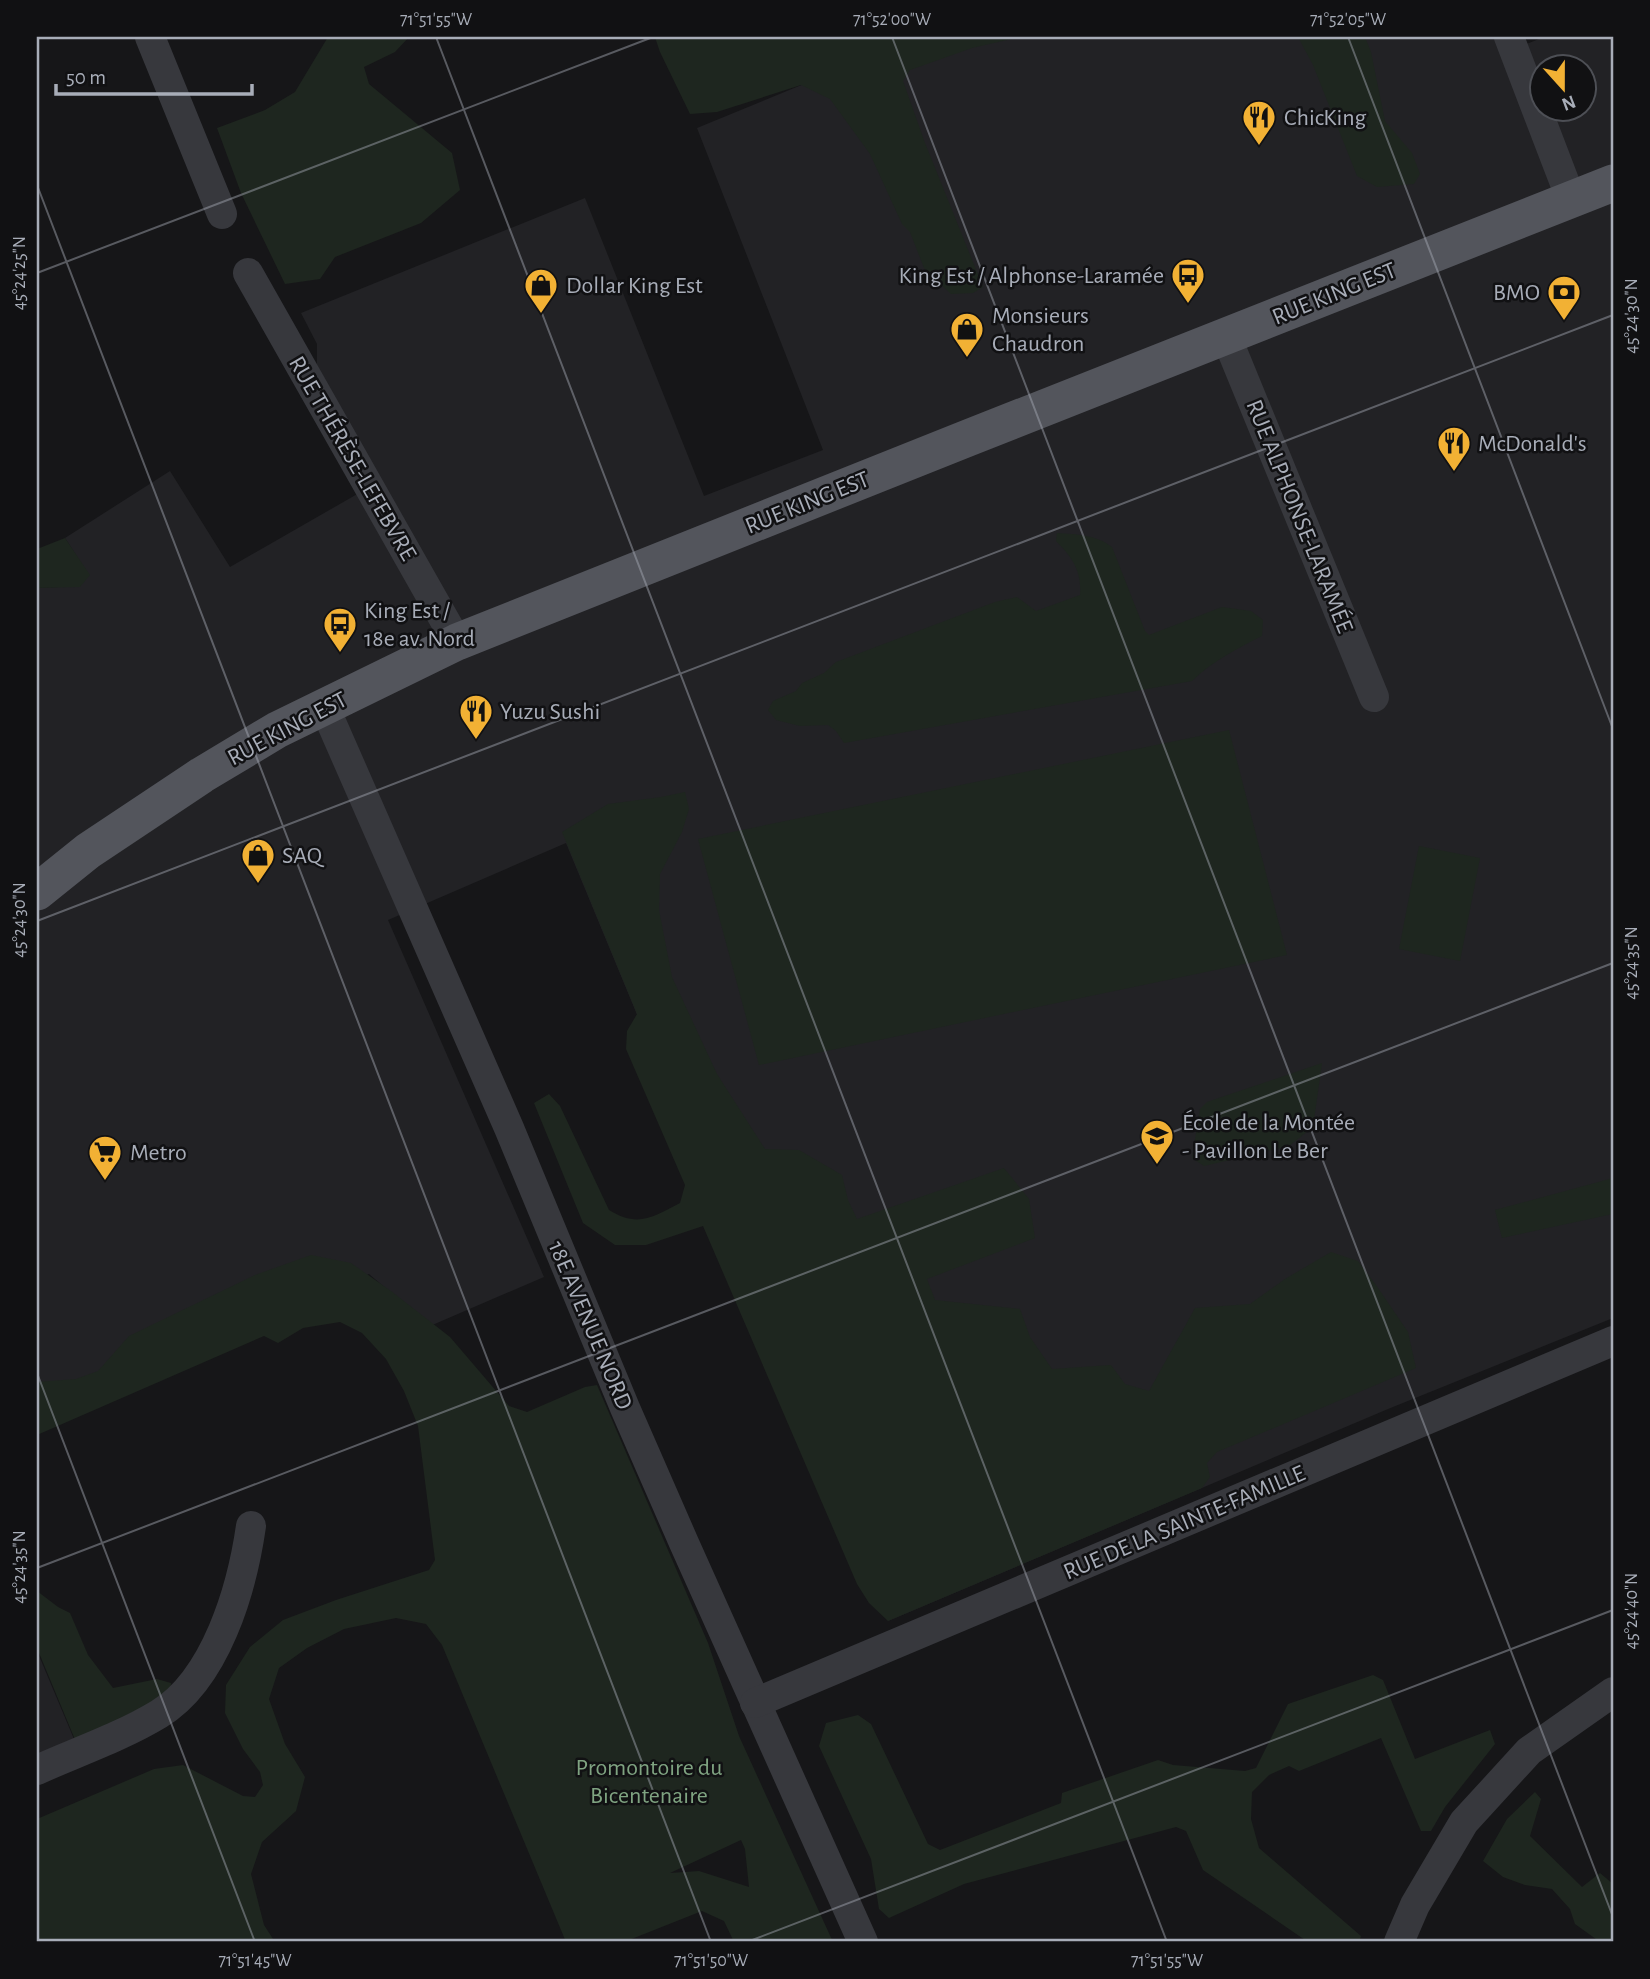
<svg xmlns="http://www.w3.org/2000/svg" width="1650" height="1979" font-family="'Alegreya Sans',sans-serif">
  <rect width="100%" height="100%" fill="#161618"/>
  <g fill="#222225" fill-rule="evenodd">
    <path d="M918,37H1509L1514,49L1544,37H1613V1318L1388,1409L888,1621L566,843L388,920L544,1277L430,1326L369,1274L37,1412V588L80,586L89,575L65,538L170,471L230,567L380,481L317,365V344L301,313L585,198L704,496L823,450L697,128ZM1542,66H1584V108H1542Z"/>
    <path d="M37,1651L79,1751L37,1770Z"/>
  </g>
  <g fill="#1e261f" fill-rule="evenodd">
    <path d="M328,37H409L395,52L364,67L369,84L452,153L460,190L421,223L335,257L320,279L285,284L241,193L217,128L265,110L295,92Z"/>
    <path d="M655,37H1020L972,48L910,70L903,81L925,143L983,287L973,293L951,294L924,268L910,232L902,224L870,154L830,99L801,85L717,112L690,114L660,52Z"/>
    <path d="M1298,37H1365L1371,52L1385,121L1412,153L1420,174L1414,184L1377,187L1357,176L1313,65Z"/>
    <path d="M1057,533C1076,534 1097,535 1112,547L1145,631L1149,635L1222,607L1251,611L1263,620L1262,636C1236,649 1213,661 1192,681L844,743L836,731L828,725L800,726L776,720L768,710L773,701L796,691L802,683L824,673L836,662L995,602L1017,597L1036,611L1080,595C1082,571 1072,557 1056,541Z"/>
    <path d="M65,538L90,575L80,587L37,588V549Z"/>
    <path d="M1229,730L1287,955L759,1065L698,839Z"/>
    <path d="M685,792L689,809L682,832L660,874L659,910L672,977L717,1074L765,1149L799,1150L842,1175L848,1200L857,1219L1004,1168L1029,1199L1035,1238L927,1279L935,1300L1020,1309L1030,1337L1052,1369L1111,1365L1125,1384L1149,1391L1195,1308L1250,1304L1285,1279L1331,1252L1358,1261L1376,1285L1408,1332L1416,1368L1217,1452L1207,1463L1210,1477L1202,1488L888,1621L869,1603L857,1584L703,1226L646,1245H615L583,1223L534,1103L549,1094L560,1106L609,1210C638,1228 653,1217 680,1203L685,1185L626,1049L627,1031L637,1014L562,832L608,804L661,797Z"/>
    <path d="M1419,846L1480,858L1460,961L1399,949Z"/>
    <path d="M1322,1063L1313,1127L1289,1146L1204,1166L1192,1158L1200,1109L1207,1102Z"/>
    <path d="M1613,1178V1214L1502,1238L1495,1210Z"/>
    <path d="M311,1255L351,1263L391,1291L450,1337L509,1406L527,1412L585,1387L597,1385L708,1643L739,1736L833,1942H734L724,1921L702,1911L624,1942H566L442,1645L426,1624L396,1618L344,1629L307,1648L279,1668L269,1699L285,1744L305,1777L296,1811L262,1842L251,1874L264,1925L275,1942H37V1819L154,1769L183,1765L243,1796L255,1797L263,1785L260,1772L243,1749L225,1713L226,1685L250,1647L283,1620L336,1600L429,1570L435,1560L418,1426L404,1391L386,1359L362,1333L340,1322L303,1328L278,1343L264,1336L37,1435V1382L76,1379L98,1371L129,1336L255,1275ZM741,1840L745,1849L749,1887L699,1871L670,1873Z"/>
    <path d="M37,1591L58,1607L70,1613L88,1655L113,1688L157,1679L171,1683L170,1693L76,1742L37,1648Z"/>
    <path d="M1373,1675L1383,1680L1415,1759L1490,1730L1495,1744L1445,1807L1431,1831H1421L1381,1738L1299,1771L1289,1766L1269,1775L1252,1792L1251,1819L1259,1848L1361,1936L1359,1942H1308L1203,1870L1186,1831L1176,1827L964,1884L889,1918L879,1909L871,1859L819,1746L826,1723L858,1715L871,1724L928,1844L940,1850L1061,1803L1062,1793L1158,1760L1173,1765L1245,1771L1256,1768L1288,1704Z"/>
    <path d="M1535,1792L1541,1799L1530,1836L1582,1887L1600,1873L1613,1884V1942H1600L1575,1924L1570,1909L1552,1889L1525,1885L1503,1877L1483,1861L1507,1819Z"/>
  </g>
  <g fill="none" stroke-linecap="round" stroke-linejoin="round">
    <g stroke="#37383d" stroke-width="30">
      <path d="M150,37L222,214"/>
      <path d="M1509,37L1571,199"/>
      <path d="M248,273L457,642"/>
      <path d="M1226,336L1374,697"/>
      <path d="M324,706L509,1128L625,1408L684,1543L863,1942"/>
      <path d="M755,1703L1613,1341"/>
      <path d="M37,1770C77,1752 121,1737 159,1714C216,1679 242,1589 251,1526"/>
      <path d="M1399,1942L1415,1905L1464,1822L1529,1751L1613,1692"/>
    </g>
    <path stroke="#53555c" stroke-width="37" d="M37,892L88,851L202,775L277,730L457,642L968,438L1613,183"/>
  </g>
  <path fill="none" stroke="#a8adb8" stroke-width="2" stroke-opacity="0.45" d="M436,37L1167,1942M892,37L1613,1917M1348,37L1613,729M37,185L711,1942M37,273L653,37M37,921L1613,315M37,1373L255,1942M37,1568L1613,963M747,1942L1613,1610"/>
  <defs>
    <symbol id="restaurant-pin" viewBox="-11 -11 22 30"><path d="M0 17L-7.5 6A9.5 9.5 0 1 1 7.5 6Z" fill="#f2b134" stroke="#111113"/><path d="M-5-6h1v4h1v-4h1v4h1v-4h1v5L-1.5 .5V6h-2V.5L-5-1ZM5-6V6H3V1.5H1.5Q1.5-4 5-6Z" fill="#111"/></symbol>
    <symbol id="bus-pin" viewBox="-11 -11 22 30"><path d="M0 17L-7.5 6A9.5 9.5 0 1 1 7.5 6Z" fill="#f2b134" stroke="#111113"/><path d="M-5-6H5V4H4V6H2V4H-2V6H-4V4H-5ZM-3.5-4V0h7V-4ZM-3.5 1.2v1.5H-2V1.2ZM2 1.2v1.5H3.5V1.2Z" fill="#111"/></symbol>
    <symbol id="shop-pin" viewBox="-11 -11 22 30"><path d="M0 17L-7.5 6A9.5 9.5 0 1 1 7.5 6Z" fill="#f2b134" stroke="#111113"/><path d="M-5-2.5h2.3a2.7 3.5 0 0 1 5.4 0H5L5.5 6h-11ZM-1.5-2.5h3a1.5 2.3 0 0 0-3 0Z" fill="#111"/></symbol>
    <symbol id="bank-pin" viewBox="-11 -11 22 30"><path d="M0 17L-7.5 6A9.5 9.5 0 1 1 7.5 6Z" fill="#f2b134" stroke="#111113"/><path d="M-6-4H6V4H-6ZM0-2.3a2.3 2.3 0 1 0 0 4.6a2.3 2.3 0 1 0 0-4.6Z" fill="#111"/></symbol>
    <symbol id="school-pin" viewBox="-11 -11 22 30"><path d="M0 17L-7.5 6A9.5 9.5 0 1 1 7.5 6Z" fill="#f2b134" stroke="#111113"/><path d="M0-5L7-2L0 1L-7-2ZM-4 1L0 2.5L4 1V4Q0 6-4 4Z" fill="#111"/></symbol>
    <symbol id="supermarket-pin" viewBox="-11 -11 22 30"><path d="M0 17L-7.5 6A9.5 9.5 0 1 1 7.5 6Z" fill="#f2b134" stroke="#111113"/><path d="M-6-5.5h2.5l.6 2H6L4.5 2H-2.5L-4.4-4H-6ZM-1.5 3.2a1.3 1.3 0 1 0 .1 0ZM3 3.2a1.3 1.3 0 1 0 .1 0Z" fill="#111"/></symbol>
  </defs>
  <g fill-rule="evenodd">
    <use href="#restaurant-pin" x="1240" y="98" width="38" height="52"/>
    <use href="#bus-pin" x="1169" y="256" width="38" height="52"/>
    <use href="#shop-pin" x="522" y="266" width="38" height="52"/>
    <use href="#bank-pin" x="1545" y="273" width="38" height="52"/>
    <use href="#shop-pin" x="948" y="310" width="38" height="52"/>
    <use href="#restaurant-pin" x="1435" y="424" width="38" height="52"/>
    <use href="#bus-pin" x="321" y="605" width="38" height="52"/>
    <use href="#restaurant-pin" x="457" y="692" width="38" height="52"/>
    <use href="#shop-pin" x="239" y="836" width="38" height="52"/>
    <use href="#school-pin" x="1138" y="1117" width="38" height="52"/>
    <use href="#supermarket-pin" x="86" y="1133" width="38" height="52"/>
  </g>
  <g text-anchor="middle" stroke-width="5" stroke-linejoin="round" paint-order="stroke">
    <g font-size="24" fill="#a8adb8" stroke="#111113" text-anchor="start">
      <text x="1284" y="125">ChicKing</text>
      <text x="1164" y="283" text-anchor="end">King Est / Alphonse-Laramée</text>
      <text x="566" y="293">Dollar King Est</text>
      <text x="1540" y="300" text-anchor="end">BMO</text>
      <text x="992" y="323">Monsieurs<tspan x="992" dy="28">Chaudron</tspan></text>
      <text x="1478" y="451">McDonald's</text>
      <text x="364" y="618">King Est /<tspan x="364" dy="28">18e av. Nord</tspan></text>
      <text x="500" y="719">Yuzu Sushi</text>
      <text x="282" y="863">SAQ</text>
      <text x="1182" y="1130">École de la Montée<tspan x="1182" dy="28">- Pavillon Le Ber</tspan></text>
      <text x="130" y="1160">Metro</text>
    </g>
    <g font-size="24" fill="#a8adb8" stroke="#111113">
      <text transform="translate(1334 293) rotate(-22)" y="8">RUE KING EST</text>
      <text transform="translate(353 458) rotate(60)" y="8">RUE THÉRÈSE-LEFEBVRE</text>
      <text transform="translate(807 502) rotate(-22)" y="8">RUE KING EST</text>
      <text transform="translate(1300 516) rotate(68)" y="8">RUE ALPHONSE-LARAMÉE</text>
      <text transform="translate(287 728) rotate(-28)" y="8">RUE KING EST</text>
      <text transform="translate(591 1325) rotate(67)" y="8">18E AVENUE NORD</text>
      <text transform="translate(1184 1522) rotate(-23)" y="8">RUE DE LA SAINTE-FAMILLE</text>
    </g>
    <g font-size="24" fill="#7fa381" stroke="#111113">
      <text x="649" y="1775">Promontoire du<tspan x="649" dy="28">Bicentenaire</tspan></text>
    </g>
  </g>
  <rect width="1650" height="1979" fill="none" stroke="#111113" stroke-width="77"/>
  <g transform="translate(1563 88) rotate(159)"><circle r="33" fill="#111113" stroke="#4d4f55" stroke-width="2"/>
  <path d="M0-5L12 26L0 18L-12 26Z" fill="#f2b134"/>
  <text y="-10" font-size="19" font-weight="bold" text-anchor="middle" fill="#a8adb8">N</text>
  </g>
  <path d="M56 84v10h196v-10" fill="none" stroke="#a8adb8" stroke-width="3.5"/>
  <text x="66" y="84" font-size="21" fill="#a8adb8" stroke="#111113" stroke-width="5" paint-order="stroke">50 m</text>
  <rect x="38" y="38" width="1574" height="1902" fill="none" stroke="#a8adb8" stroke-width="2.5"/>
  <g font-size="18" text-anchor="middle" fill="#a8adb8">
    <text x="436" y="25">71°51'55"W</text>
    <text x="892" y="25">71°52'00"W</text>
    <text x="1348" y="25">71°52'05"W</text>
    <text transform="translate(19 273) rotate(-90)" y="6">45°24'25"N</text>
    <text transform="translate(1631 316) rotate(-90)" y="6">45°24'30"N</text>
    <text transform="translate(19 920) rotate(-90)" y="6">45°24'30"N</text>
    <text transform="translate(1631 963) rotate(-90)" y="6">45°24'35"N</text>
    <text transform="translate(19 1567) rotate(-90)" y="6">45°24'35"N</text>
    <text transform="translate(1631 1611) rotate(-90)" y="6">45°24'40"N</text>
    <text x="255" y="1966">71°51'45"W</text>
    <text x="711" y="1966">71°51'50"W</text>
    <text x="1167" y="1966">71°51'55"W</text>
  </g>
</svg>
